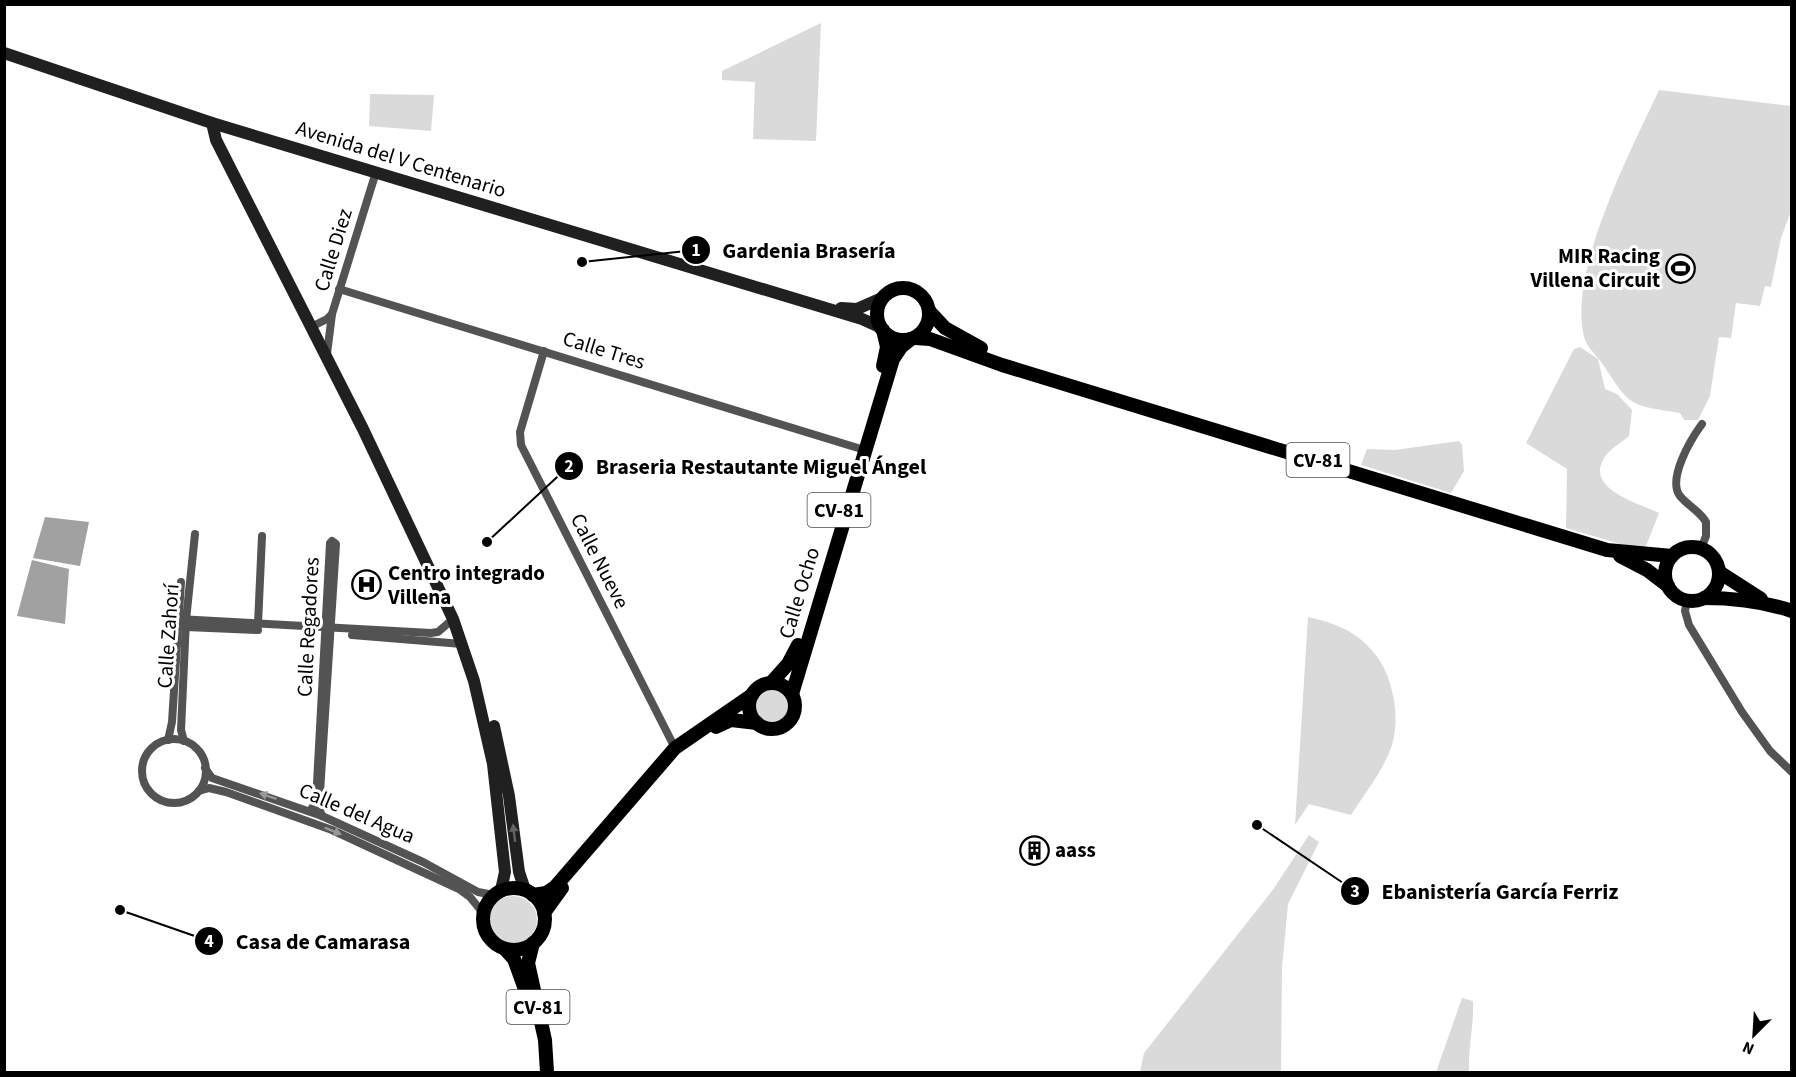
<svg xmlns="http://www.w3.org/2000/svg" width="1796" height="1077" font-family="'Source Sans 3',sans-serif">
  <rect width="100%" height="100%" fill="#fff"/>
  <g fill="#dadada">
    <path d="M821,23L816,141L753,139L755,82L722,80V71Z"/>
    <path d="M1659,90L1791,106V211L1781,238L1771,287L1765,286L1760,306L1736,303L1731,338L1719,337L1710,396L1698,420H1684L1680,413C1631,405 1631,408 1604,366C1599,358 1588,348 1585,340C1565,277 1631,150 1659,90Z"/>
    <path d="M370,94L434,95L431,131L369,126Z"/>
    <path d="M1580,347L1598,359L1605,389L1617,394L1632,410L1629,436C1622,442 1613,447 1607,454C1580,488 1638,503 1659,513L1644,551L1566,528L1567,469L1526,443L1574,349Z"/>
    <path d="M1459,441L1462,445L1464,471L1451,493L1361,465L1367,449L1395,450Z"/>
    <path d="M1308,617C1355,626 1387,652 1394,701C1397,719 1396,738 1388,755C1379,776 1363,796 1351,815L1309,804L1295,825Z"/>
    <circle cx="772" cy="706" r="17"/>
    <path d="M1309,835L1319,842L1288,904L1282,967L1281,1072H1140L1144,1053L1272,891Z"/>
    <circle cx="513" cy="920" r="24"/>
    <path d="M1462,998L1473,1001C1474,1026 1468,1048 1469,1072H1436Z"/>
  </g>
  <g fill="#a1a1a1">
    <path d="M45,517L89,522L80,566L33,558Z"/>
    <path d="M32,560L69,569L65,624L17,616Z"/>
  </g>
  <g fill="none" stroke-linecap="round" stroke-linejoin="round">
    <g stroke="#535353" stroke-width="8">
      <path d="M339,289L858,448"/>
      <path d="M311,327L327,319L332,314L376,172"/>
      <path d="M544,351L520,432L521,445L675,748"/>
      <path d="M327,354L332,314"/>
      <path d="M1701,549L1706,536V522C1700,511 1688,506 1680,496C1667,479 1691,439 1702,424"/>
      <path d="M1687,600L1685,611L1689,625L1742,712L1770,751L1792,772"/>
      <path d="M178,619L431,633L438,632L453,619"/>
      <path d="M258,624L262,536"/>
      <path d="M186,627L258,630"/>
      <path d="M352,635L462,644"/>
      <circle cx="174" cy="771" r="32"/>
      <path d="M168,740L172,722L181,582"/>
      <path d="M184,741L181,730L186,620L195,534"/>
      <path d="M205,768L212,778L322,816L423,862L478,892L494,895"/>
      <path d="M199,791L209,788L226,792L332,830L459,889L470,897L483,913"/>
      <path d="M310,811L316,802L330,543L332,541L336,544L319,808L322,816"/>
    </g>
    <g stroke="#202020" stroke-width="12">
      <path d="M4,53L212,123L862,319L882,328"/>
      <path d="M212,123L216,140L363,429L453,619L474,681L493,764L505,872L501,890"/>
      <path d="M841,308L857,309L882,298"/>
      <path d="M494,726L509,796L519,872L525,890"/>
    </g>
    <g stroke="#000" stroke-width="14">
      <circle cx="903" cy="314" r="26"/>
      <path d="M930,312L945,328L981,348"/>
      <path d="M883,330L887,347L883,366"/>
      <path d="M915,338L930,339L1002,365L1607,550L1672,556"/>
      <circle cx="1692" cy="574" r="27"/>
      <path d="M1620,556L1647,570L1668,586"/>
      <path d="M1719,572L1761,599"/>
      <path d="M1704,598C1735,598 1762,601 1792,611"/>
      <path d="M771,683L788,664L798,645"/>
      <circle cx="772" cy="706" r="23"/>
      <path d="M792,694L893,359L901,347L911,339"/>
      <path d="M716,727L731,720L757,723"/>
      <circle cx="514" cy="919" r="31"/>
      <path d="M533,895L546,893L555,887L675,748L752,695"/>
      <path d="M544,913L562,888"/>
      <path d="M533,943L528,963L545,1040L547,1072"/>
      <path d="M505,949L514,959L526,992"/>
    </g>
  </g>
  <defs><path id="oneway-solid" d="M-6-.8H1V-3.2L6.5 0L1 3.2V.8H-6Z" transform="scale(1.5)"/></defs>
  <g fill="#989898">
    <use href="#oneway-solid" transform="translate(268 796) rotate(-161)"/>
    <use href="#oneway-solid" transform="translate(333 831) rotate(22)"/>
  </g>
  <use fill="#636363" href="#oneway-solid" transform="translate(514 833) rotate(-97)"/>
  <defs>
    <symbol id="stadium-ring" viewBox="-11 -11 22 22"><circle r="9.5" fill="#fff" stroke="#000" stroke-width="1.5"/><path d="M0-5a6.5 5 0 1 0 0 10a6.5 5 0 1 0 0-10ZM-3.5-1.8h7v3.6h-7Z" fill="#000"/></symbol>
    <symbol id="hospital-ring" viewBox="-11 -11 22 22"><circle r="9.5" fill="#fff" stroke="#000" stroke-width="1.5"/><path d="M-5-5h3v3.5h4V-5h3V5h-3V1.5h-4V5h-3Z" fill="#000"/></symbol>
    <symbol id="building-ring" viewBox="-11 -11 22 22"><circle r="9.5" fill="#fff" stroke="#000" stroke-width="1.5"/><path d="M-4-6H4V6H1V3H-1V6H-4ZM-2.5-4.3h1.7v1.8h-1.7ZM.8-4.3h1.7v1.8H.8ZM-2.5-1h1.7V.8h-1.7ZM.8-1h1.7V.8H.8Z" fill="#000"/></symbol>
  </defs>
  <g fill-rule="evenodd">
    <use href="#stadium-ring" x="1664" y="252" width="33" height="33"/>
    <use href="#hospital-ring" x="350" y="568" width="33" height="33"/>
    <use href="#building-ring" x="1018" y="834" width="33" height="33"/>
  </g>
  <g text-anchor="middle" stroke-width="6" stroke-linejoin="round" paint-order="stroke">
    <g fill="#fff" stroke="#4c4c4c" stroke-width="1.5">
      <rect x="1286.5" y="443" width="63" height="34" rx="4.5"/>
      <rect x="807.5" y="493" width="63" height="34" rx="4.5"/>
      <rect x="506.5" y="990" width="63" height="34" rx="4.5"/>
    </g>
    <g font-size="20" font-weight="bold" fill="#000">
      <text x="1318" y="467">CV-81</text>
      <text x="839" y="517">CV-81</text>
      <text x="538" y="1014">CV-81</text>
    </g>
    <g font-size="21" fill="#000" stroke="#fff">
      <text transform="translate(401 159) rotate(17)" y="7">Avenida del V Centenario</text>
      <text transform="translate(333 250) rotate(-73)" y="7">Calle Diez</text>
      <text transform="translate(604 350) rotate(17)" y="7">Calle Tres</text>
      <text transform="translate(600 561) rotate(63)" y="7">Calle Nueve</text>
      <text transform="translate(799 593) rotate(-73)" y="7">Calle Ocho</text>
      <text transform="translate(308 627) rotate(-87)" y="7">Calle Regadores</text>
      <text transform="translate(168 636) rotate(-86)" y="7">Calle Zahorí</text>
      <text transform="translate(357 813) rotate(23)" y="7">Calle del Agua</text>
    </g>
    <g font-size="21" font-weight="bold" fill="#000" stroke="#fff" text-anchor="start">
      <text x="1660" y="263" text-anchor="end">MIR Racing<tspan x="1660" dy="24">Villena Circuit</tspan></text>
      <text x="388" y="580">Centro integrado<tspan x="388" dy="24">Villena</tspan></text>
      <text x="1055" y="857">aass</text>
    </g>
  </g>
  <path fill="none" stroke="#000" stroke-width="2" d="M582 262L696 250M487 542L569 466M1257 825L1355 891M120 910L209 941"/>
  <g fill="#000" stroke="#fff" stroke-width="2">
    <circle cx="582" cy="262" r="6"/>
    <circle cx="487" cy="542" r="6"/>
    <circle cx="1257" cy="825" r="6"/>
    <circle cx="120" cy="910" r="6"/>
    <circle cx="696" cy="250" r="15"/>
    <circle cx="569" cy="466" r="15"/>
    <circle cx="1355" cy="891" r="15"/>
    <circle cx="209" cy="941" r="15"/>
  </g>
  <g font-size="18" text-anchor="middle" font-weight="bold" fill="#fff">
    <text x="696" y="256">1</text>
    <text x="569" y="472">2</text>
    <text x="1355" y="897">3</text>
    <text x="209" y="947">4</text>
  </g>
  <g font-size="22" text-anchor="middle" font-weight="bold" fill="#000" stroke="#fff" stroke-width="6" stroke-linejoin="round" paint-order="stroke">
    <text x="809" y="258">Gardenia Brasería</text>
    <text x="761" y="474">Braseria Restautante Miguel Ángel</text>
    <text x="1500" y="899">Ebanistería García Ferriz</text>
    <text x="323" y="949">Casa de Camarasa</text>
  </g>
  <rect width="1796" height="1077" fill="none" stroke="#000000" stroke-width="12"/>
  <g transform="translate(1754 1035) rotate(204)" stroke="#ffffff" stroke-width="4.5" paint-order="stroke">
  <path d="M0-4.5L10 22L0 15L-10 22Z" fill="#000000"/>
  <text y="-9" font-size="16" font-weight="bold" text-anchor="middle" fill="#000000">N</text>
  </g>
</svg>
